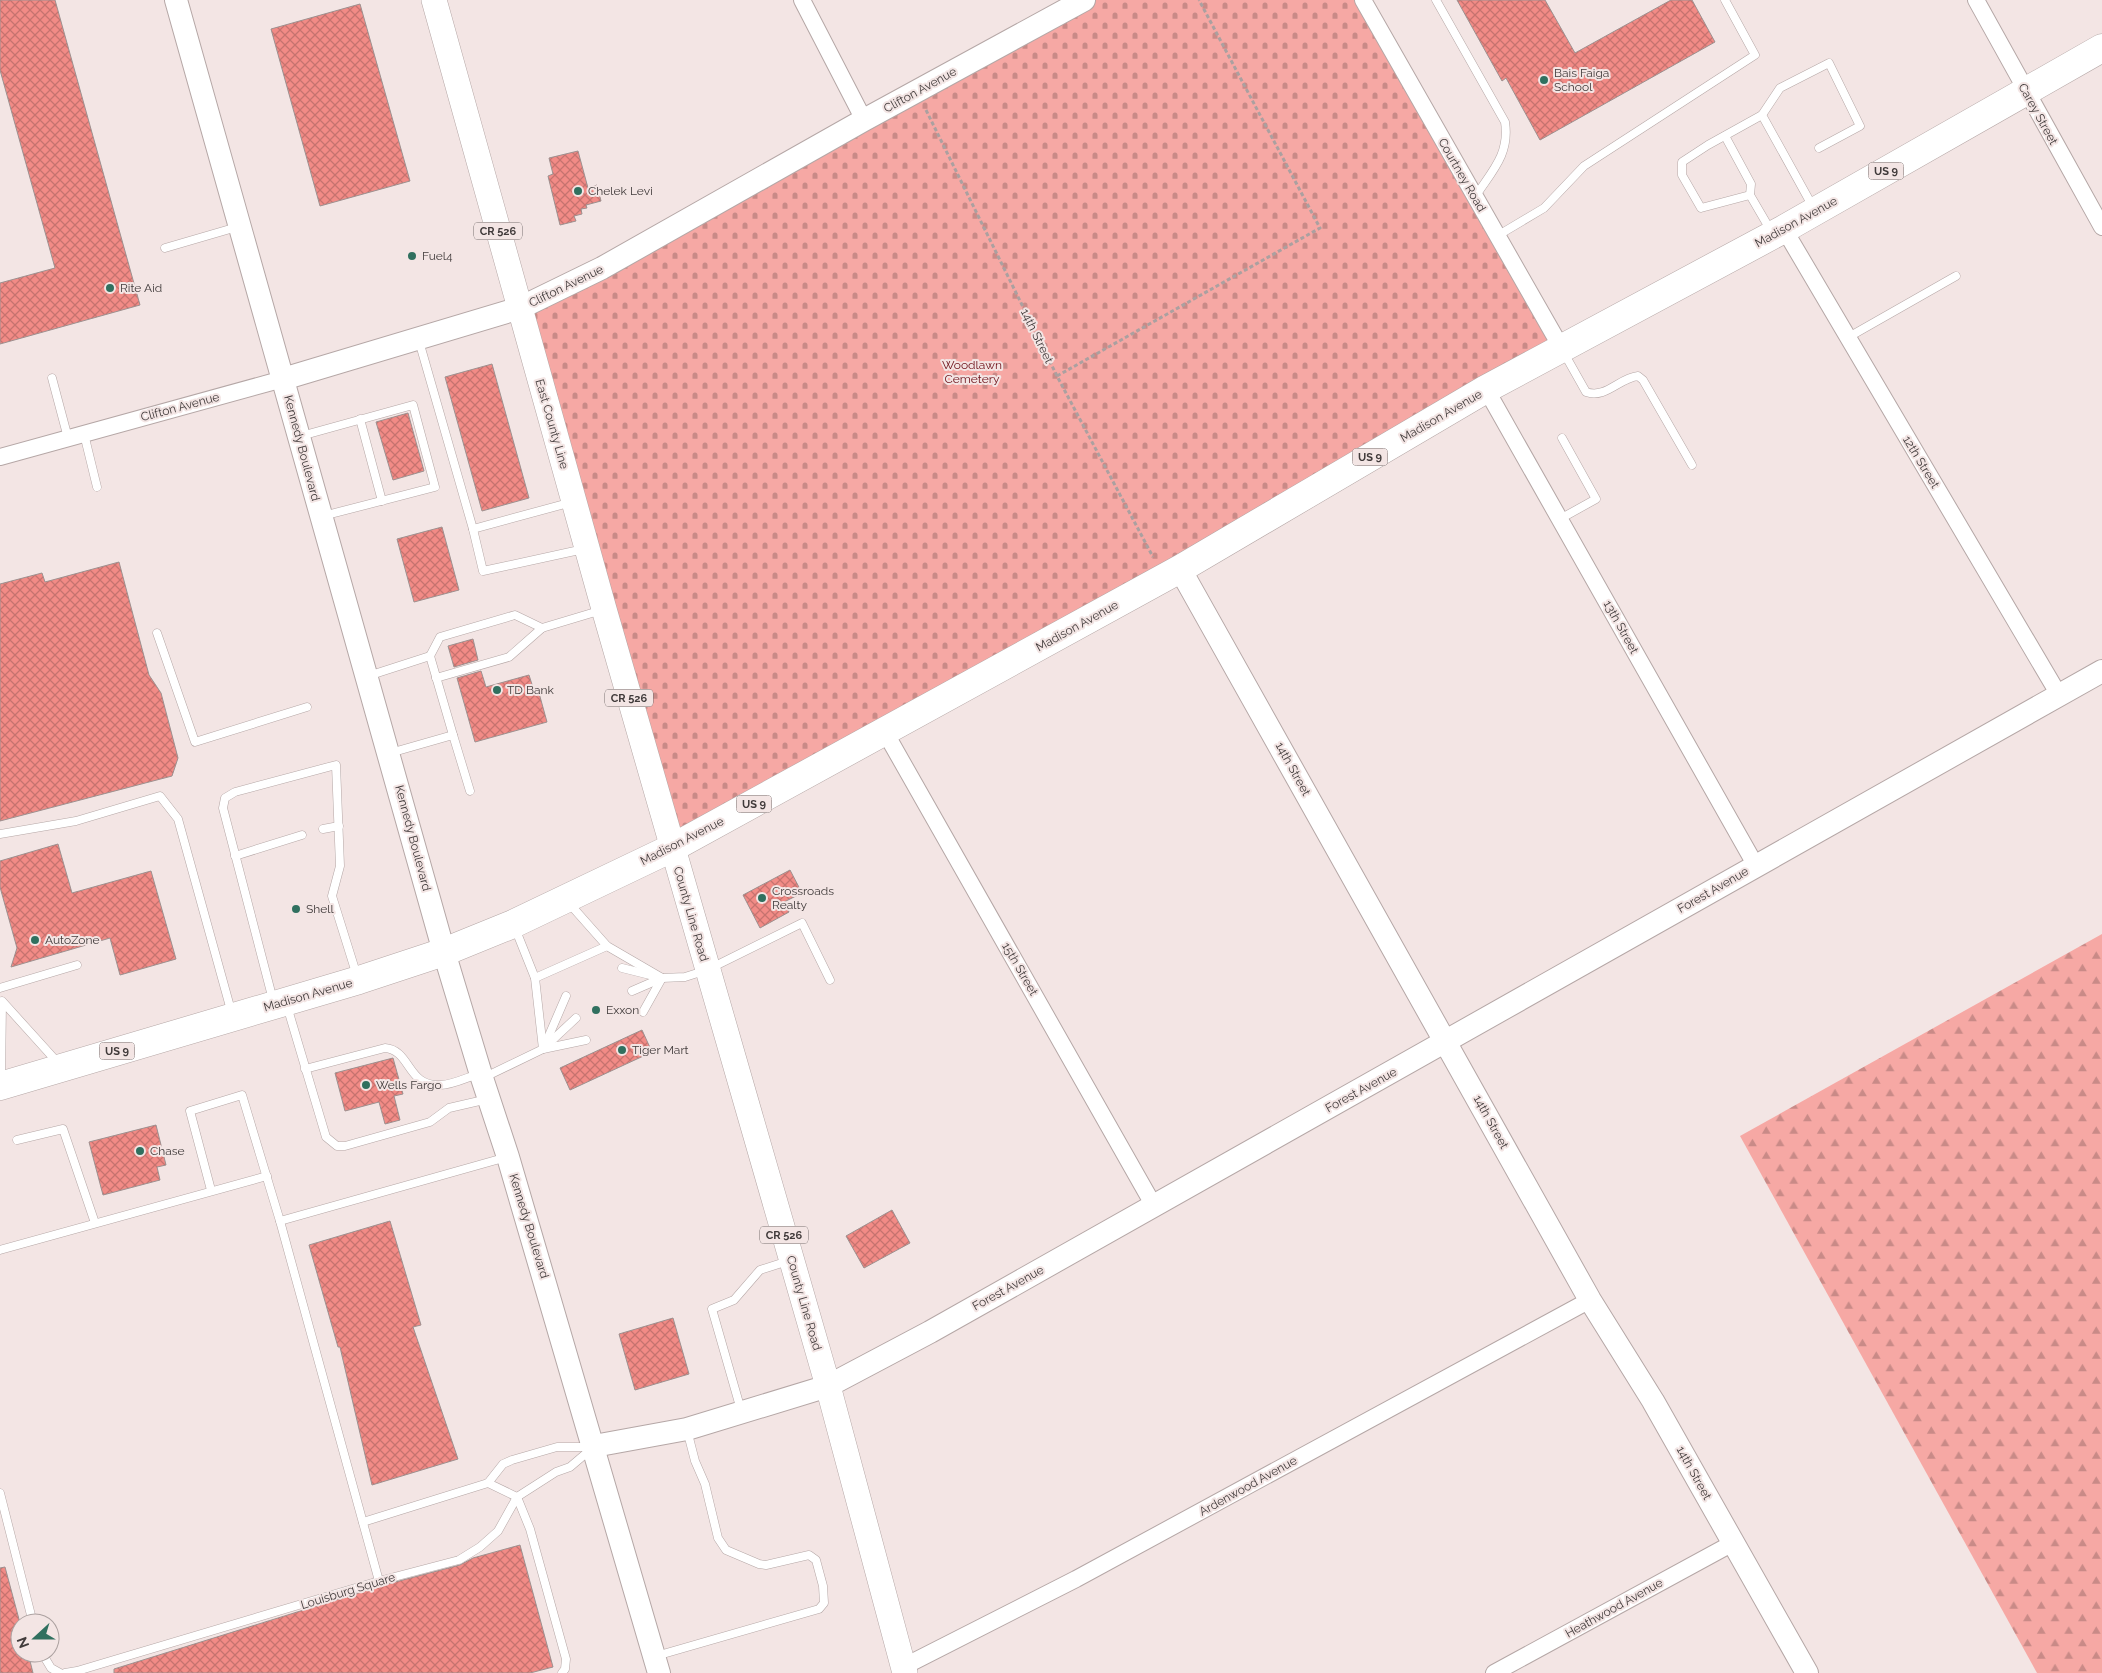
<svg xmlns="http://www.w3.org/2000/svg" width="2102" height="1673" font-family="Raleway,sans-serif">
  <defs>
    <pattern id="forest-firs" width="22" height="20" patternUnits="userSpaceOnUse" patternTransform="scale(1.25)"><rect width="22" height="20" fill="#f6a8a4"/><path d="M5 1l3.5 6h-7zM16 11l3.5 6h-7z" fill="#c98a87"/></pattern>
    <pattern id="cemetery-stones" width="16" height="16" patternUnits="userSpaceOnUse" patternTransform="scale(1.25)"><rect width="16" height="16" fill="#f6a8a4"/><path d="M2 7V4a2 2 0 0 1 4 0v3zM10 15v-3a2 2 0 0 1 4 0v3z" fill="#c98a87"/></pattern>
    <pattern id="building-cross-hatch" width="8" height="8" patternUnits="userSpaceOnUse" patternTransform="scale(1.25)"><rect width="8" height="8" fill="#f28b86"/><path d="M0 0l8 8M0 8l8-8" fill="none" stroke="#c6736f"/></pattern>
  </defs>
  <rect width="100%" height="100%" fill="#f3e5e4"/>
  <path fill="url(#forest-firs)" d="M2102,934V1673H2037L1740,1136Z"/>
  <path fill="url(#cemetery-stones)" d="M1084,0H1363L1562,349L672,848L520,308Z"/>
  <g fill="url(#building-cross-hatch)" stroke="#9d908f">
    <path d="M0,0H55L140,305L0,344V283L55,268L0,70Z"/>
    <path d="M1457,0H1545L1575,53L1671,0H1692L1715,42L1540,140L1506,78L1502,81Z"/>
    <path d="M360,4L410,181L320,206L271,29Z"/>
    <path d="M578,151L588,188L597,185L601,201L586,205L587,208L581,209L582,214L574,216L576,221L560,225L548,176L553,174L549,158Z"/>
    <path d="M492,364L529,498L482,511L445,377Z"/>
    <path d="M408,413L424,471L393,480L376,422Z"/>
    <path d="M442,527L459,590L414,602L397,539Z"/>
    <path d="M119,562L149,675L161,693L178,758L172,776L0,821V584L42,573L45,582Z"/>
    <path d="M473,639L478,660L454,667L448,646Z"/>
    <path d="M481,671L486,687L529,675L535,694L539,693L547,722L475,742L457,678Z"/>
    <path d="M58,844L72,893L151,871L176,959L120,975L110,938L11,967L17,948L0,887V861Z"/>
    <path d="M790,870L802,893L784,902L789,912L760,928L743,895Z"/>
    <path d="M642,1030L652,1052L570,1090L560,1068Z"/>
    <path d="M393,1058L403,1094L394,1096L400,1120L385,1124L379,1102L345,1111L335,1073Z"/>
    <path d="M156,1125L166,1165L157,1167L160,1180L103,1195L89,1142Z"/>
    <path d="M892,1210L910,1243L864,1268L846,1236Z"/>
    <path d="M390,1221L421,1325L413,1327L458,1459L372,1485L340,1347H338L309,1245Z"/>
    <path d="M673,1318L689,1374L635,1390L619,1334Z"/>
    <path d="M520,1545L553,1667L530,1673H114V1669L384,1585L460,1565L473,1558Z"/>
    <path d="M5,1567L20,1623V1653H28L33,1673H0V1568Z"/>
  </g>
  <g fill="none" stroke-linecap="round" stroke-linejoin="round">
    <defs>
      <g id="lane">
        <path d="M1436,0L1505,122C1510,154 1492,171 1475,197"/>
        <path d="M1725,136L1751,184L1750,195L1771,231"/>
        <path d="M1750,195L1701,208L1682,175V162L1708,145L1762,115"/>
        <path d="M1813,207L1762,115L1780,88L1829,63L1860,126L1819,148"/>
        <path d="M1497,236L1544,208L1584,166L1755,55L1725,0"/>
        <path d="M165,248L237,227"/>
        <path d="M1847,338L1956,276"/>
        <path d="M419,341L473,529"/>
        <path d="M1564,353L1586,392C1606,399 1619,378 1638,376L1643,380L1692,465"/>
        <path d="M52,378L68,438"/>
        <path d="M360,419L382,501"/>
        <path d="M84,434L97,487"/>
        <path d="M301,436L413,405L435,487L323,516"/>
        <path d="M572,502L473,529L483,571L584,549"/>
        <path d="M1560,519L1596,499L1562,438"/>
        <path d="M157,633L195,742L307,707"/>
        <path d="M368,676L430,656"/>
        <path d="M436,678L509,657L542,628L602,610"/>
        <path d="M453,735L430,656L440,637L515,615L542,628"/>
        <path d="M390,753L453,735L470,791"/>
        <path d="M323,829L339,826"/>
        <path d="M0,834L76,821L160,796L178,819L232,1014"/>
        <path d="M235,856L302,835"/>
        <path d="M568,902L607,946L662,978"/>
        <path d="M515,928L535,978L543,1049"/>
        <path d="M622,968L662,978L643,1012"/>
        <path d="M535,978L607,946"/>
        <path d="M0,988L77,965"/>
        <path d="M632,991L662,978L685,977L707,970L802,923L830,980"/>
        <path d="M273,1000L223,808L225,798L235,792L336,765L340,866L332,896L357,976"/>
        <path d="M287,1006L326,1137L337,1146H345L430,1122L449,1108L488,1099"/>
        <path d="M546,1046L576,1018"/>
        <path d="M544,1047L566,996"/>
        <path d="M305,1069L385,1048C411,1050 407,1087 440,1085C452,1085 466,1078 478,1074"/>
        <path d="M485,1077L543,1049L586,1040"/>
        <path d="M1,1080L2,1001L59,1064"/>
        <path d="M17,1140L63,1129L95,1223"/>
        <path d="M211,1190L190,1111L242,1095L280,1221L379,1581"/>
        <path d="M280,1221L507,1157"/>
        <path d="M0,1250L267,1176"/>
        <path d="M741,1410L712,1309L734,1300L760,1270L788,1261"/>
        <path d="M488,1483L517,1497L530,1529L566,1659L565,1669L562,1673"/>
        <path d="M0,1493L33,1623"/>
        <path d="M363,1522L488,1483L503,1464L512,1460L557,1447H590"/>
        <path d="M42,1653L51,1668L60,1673"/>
        <path d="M656,1656L819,1609L824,1603L823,1586L816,1560L809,1555L766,1565L759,1564L726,1550L718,1538L705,1484L695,1461L687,1430"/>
        <path d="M65,1673L77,1671L379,1581L459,1560L480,1547L498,1531L517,1497L556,1472L570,1467L590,1450"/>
      </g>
      <g id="street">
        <path d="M802,0L864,120"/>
        <path d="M1363,0L1562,349"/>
        <path d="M1976,0L2102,227"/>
        <path d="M1784,229L2059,695"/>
        <path d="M1486,389L1756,866"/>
        <path d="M0,457L283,379"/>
        <path d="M885,732L1154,1206"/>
        <path d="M903,1667L1076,1579L1590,1300"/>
        <path d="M1494,1673L1733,1543"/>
      </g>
      <g id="secondary">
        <path d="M176,0L444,952L482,1078L508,1157L659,1673"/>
        <path d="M283,379L520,308L602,268L864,120L1084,0"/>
        <path d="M1180,569L1590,1300L1653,1401L1807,1673"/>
        <path d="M594,1446L687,1429L828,1386L930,1332L2102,671"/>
      </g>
      <path id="primary" d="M434,0L604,609L828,1386L905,1673"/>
      <path id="highway" d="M0,1086L359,980L444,952L513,924L672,848L1180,569L1486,389L1784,229L2102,48"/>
    </defs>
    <use href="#lane" stroke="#b5a7a6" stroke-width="9"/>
    <use href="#street" stroke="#b5a7a6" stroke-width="18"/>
    <use href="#secondary" stroke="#b5a7a6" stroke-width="24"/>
    <use href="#primary" stroke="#b5a7a6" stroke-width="26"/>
    <use href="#highway" stroke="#b5a7a6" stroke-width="29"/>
    <g stroke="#aba0a0" stroke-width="3" stroke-dasharray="4 2.5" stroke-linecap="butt">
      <path d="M926,110L1057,376L1153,557"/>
      <path d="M1057,376L1320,228L1199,0"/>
    </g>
    <use href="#lane" stroke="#fff" stroke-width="8"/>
    <use href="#street" stroke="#fff" stroke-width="16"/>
    <use href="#secondary" stroke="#fff" stroke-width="22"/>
    <use href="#primary" stroke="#fff" stroke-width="25"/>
    <use href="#highway" stroke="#fff" stroke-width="28"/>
  </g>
  <g fill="#30705f" stroke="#f3e5e4" stroke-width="2">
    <circle cx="1544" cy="80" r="5"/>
    <circle cx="578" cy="191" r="5"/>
    <circle cx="412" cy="256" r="5"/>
    <circle cx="110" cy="288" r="5"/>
    <circle cx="497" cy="690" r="5"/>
    <circle cx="762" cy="898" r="5"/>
    <circle cx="296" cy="909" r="5"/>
    <circle cx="35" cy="940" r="5"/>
    <circle cx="596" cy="1010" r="5"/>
    <circle cx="622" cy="1050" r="5"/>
    <circle cx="366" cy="1085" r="5"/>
    <circle cx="140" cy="1151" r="5"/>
  </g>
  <g text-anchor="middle" stroke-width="4" stroke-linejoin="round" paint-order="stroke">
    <g fill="#f3e5e4" stroke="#766e6e" stroke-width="1">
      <rect x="1868.5" y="162.5" width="35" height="17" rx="4"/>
      <rect x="474" y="222.5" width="48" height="17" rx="4"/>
      <rect x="1352.5" y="448.5" width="35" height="17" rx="4"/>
      <rect x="605" y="689.5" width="48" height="17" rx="4"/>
      <rect x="736.5" y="795.5" width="35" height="17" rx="4"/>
      <rect x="99.5" y="1042.5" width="35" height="17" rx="4"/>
      <rect x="760" y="1226.5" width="48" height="17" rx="4"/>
    </g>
    <g font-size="11" font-weight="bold" fill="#413b3b">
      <text x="1886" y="175">US 9</text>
      <text x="498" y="235">CR 526</text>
      <text x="1370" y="461">US 9</text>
      <text x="629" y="702">CR 526</text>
      <text x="754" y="808">US 9</text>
      <text x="117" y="1055">US 9</text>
      <text x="784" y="1239">CR 526</text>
    </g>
    <g font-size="12" fill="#413b3b" stroke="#f3e5e4" text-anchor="start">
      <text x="1554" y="77">Bais Faiga<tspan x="1554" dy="14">School</tspan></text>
      <text x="588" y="195">Chelek Levi</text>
      <text x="422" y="260">Fuel4</text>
      <text x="120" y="292">Rite Aid</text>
      <text x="507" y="694">TD Bank</text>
      <text x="772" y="895">Crossroads<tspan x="772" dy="14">Realty</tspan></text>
      <text x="306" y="913">Shell</text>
      <text x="45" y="944">AutoZone</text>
      <text x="606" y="1014">Exxon</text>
      <text x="632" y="1054">Tiger Mart</text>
      <text x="376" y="1089">Wells Fargo</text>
      <text x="150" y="1155">Chase</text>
    </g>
    <g font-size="12" fill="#413b3b" stroke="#f3e5e4">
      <text transform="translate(920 90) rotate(-29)" y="4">Clifton Avenue</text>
      <text transform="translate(2038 114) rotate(61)" y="4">Carey Street</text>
      <text transform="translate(1462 175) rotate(60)" y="4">Courtney Road</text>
      <text transform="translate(1796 222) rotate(-29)" y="4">Madison Avenue</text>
      <text transform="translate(566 286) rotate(-26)" y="4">Clifton Avenue</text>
      <text transform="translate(1037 336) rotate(64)" y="4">14th Street</text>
      <text transform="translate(180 407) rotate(-15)" y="4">Clifton Avenue</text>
      <text transform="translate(1441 416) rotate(-30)" y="4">Madison Avenue</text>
      <text transform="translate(552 424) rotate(74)" y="4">East County Line</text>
      <text transform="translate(302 448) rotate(75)" y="4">Kennedy Boulevard</text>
      <text transform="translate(1921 462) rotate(59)" y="4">12th Street</text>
      <text transform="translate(1077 626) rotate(-29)" y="4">Madison Avenue</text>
      <text transform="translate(1621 627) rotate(61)" y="4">13th Street</text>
      <text transform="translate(1293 769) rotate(61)" y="4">14th Street</text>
      <text transform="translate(413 838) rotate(75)" y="4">Kennedy Boulevard</text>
      <text transform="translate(682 841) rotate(-27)" y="4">Madison Avenue</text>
      <text transform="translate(1713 890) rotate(-30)" y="4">Forest Avenue</text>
      <text transform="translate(691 914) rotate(74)" y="4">County Line Road</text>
      <text transform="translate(1020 969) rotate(60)" y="4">15th Street</text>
      <text transform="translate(308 995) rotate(-16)" y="4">Madison Avenue</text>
      <text transform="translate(1361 1090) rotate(-29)" y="4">Forest Avenue</text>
      <text transform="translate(1491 1122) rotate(61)" y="4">14th Street</text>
      <text transform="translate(529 1226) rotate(73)" y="4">Kennedy Boulevard</text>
      <text transform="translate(1008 1288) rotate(-29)" y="4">Forest Avenue</text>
      <text transform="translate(804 1303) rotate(74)" y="4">County Line Road</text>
      <text transform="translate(1694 1473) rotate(61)" y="4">14th Street</text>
      <text transform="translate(1248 1486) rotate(-29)" y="4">Ardenwood Avenue</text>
      <text transform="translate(348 1591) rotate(-17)" y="4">Louisburg Square</text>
      <text transform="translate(1614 1608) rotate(-29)" y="4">Heathwood Avenue</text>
    </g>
    <g font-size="12" fill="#6d1018" stroke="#f3e5e4">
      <text x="972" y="369">Woodlawn<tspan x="972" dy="14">Cemetery</tspan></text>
    </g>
  </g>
  <g transform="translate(35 1638) rotate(249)"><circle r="24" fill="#f3e5e4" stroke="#aca1a0"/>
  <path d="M0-4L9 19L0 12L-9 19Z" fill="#30705f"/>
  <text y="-8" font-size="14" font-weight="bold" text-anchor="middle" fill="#413b3b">N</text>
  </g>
</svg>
